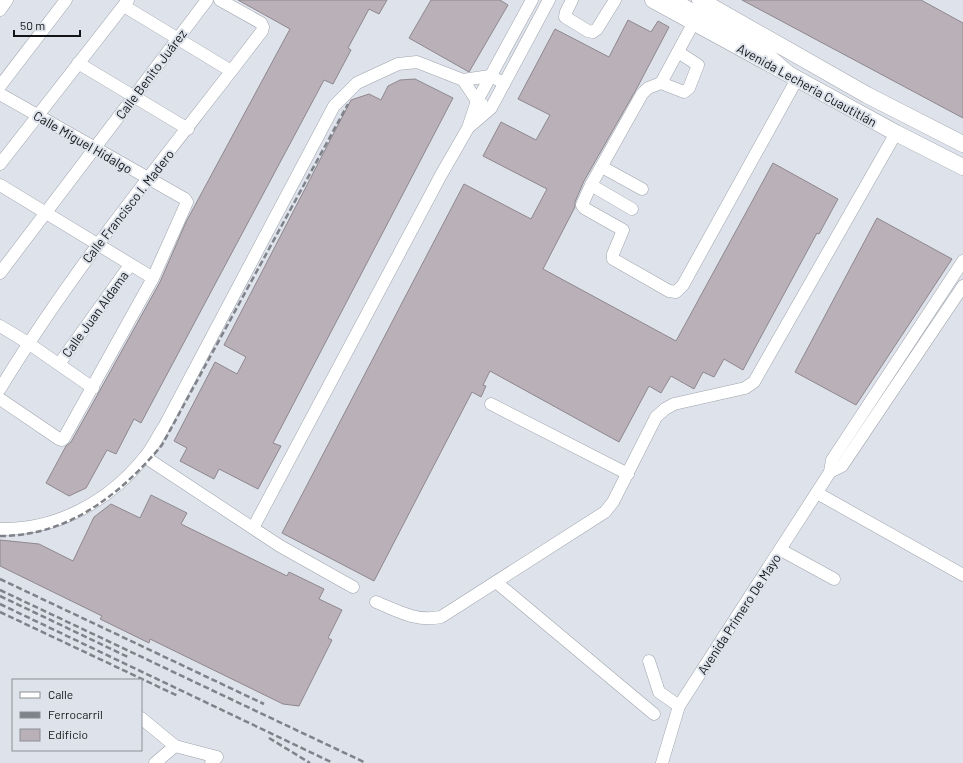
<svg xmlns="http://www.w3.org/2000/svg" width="963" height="763" font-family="Barlow,sans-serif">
  <rect width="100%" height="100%" fill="#dde2eb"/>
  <g fill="#b9b0b8" stroke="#8f878e">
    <path d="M238,0H387L379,14L369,9L348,48L351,50L333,84L324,80L141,423L134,419L116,454L107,450L86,488L69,496L46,483L66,446L71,442L99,392L160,282L186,222L290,29Z"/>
    <path d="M431,0H500L508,5L469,72L409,38Z"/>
    <path d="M742,0H921L963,23V118Z"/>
    <path d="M628,20L651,32L658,21L669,27L637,88L584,181L575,202V207L543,269L676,341L773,163L838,199L819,234L817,233L743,370L724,359L714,377L703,372L694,389L671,376L661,393L649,386L619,442L490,371L483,385L486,386L481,397L472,392L374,581L282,533L464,184L531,219L547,189L483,156L501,122L536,140L550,115L518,99L555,29L609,57Z"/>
    <path d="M415,79L453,98L273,443L281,446L258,489L219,469L214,479L180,461L187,448L174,441L215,362L237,374L246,357L224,345L351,100L369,94L381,100L388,86L400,80Z"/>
    <path d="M877,218L952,259L856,405L795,372Z"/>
    <path d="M151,495L187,513L181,524L287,576L289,572L324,589L319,599L342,610L328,638L332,640L299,706L283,704L150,639L149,643L100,619L102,616L0,566V540L39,544L73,561L94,517L111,504L140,518Z"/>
  </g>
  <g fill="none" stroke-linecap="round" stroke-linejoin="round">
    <defs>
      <g id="minor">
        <path d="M572,0L566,12L565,17L588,31L593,32L597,29L615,0"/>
        <path d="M124,6L231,71"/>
        <path d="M0,10L7,0"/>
        <path d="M78,63L188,129"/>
        <path d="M463,80L477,101L482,104"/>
        <path d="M661,83L684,92L689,88L698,65L678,52"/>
        <path d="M0,86L66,0"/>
        <path d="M0,94L185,199L187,202L153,278L64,438L62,440L59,439L0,399"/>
        <path d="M469,127L491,108L549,0"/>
        <path d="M0,164L128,0"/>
        <path d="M602,167L642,189"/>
        <path d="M0,185L153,278"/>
        <path d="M591,185L582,205L584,208L623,230L613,254V259L669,291L676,292L683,285L797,79L763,49L675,0"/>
        <path d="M632,209L591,185L642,94L648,88L661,83L694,22"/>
        <path d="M0,273L207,0"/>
        <path d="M0,326L28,343L93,388"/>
        <path d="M59,364L130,265"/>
        <path d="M0,389C77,262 173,148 262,31L263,27L261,23L220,0"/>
        <path d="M491,404L628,474"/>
        <path d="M145,457L280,546L353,587"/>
        <path d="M830,472L842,466L963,286"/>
        <path d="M817,493L963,575"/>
        <path d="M253,528L441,175L468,128L477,101L532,0"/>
        <path d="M0,529C57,530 108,502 144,458C152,449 157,437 164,427L334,106L357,83L398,64L417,62L463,80L490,76L504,83"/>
        <path d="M781,550L834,579"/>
        <path d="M496,582L654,714"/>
        <path d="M376,602C398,611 416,622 441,617L605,512L613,502L656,417L665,409L674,404L745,388L754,382L896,133"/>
        <path d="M649,661L659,692L679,706"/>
        <path d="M141,718L175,746L217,757L211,763"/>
        <path d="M155,763L175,746"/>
        <path d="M662,763L679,706L830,472L832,460L963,261"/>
      </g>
      <g id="major">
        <path d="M653,0L896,133L963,167"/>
        <path d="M700,0L867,95L963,144"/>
      </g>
    </defs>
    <use href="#minor" stroke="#9fa4ac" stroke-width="13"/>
    <use href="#major" stroke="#9fa4ac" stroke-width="17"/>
    <use href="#minor" stroke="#fff" stroke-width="12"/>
    <use href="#major" stroke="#fff" stroke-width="16"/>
    <g stroke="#7f8289" stroke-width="2.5" stroke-dasharray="6 3" stroke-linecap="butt">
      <path d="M0,536C68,536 120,495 162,445L348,104"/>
      <path d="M0,579L264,704"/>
      <path d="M0,590L366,763"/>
      <path d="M0,596L130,658"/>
      <path d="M0,604L333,763"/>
      <path d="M0,612L178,696"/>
      <path d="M269,738L310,763"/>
    </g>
  </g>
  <g text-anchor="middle" stroke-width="4" stroke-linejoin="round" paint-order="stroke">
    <g font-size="13" fill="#121417" stroke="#dde2eb">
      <text transform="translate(151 74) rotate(-53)" y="5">Calle Benito Juárez</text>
      <text transform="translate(807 85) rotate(29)" y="5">Avenida Lecheria Cuautitlán</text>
      <text transform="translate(83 142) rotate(30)" y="5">Calle Miguel Hidalgo</text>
      <text transform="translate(128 206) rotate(-52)" y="5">Calle Francisco I. Madero</text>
      <text transform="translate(95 314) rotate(-54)" y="5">Calle Juan Aldama</text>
      <text transform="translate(739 614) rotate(-57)" y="5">Avenida Primero De Mayo</text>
    </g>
  </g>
  <rect x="12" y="679" width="130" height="72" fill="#dde2eb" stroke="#8c9096"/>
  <rect x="20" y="692" width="20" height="6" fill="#ffffff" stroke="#8c9096"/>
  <text x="48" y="699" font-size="12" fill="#121417">Calle</text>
  <rect x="20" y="712" width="20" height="6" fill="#7f8289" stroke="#8c9096"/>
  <text x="48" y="719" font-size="12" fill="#121417">Ferrocarril</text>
  <rect x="20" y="729" width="20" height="12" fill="#b9b0b8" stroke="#8c9096"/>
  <text x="48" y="739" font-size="12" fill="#121417">Edificio</text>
  <path d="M14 30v6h66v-6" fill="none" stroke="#121417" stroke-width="2"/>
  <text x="20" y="30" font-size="12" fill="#121417" stroke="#dde2eb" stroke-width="3" paint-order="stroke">50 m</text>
</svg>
